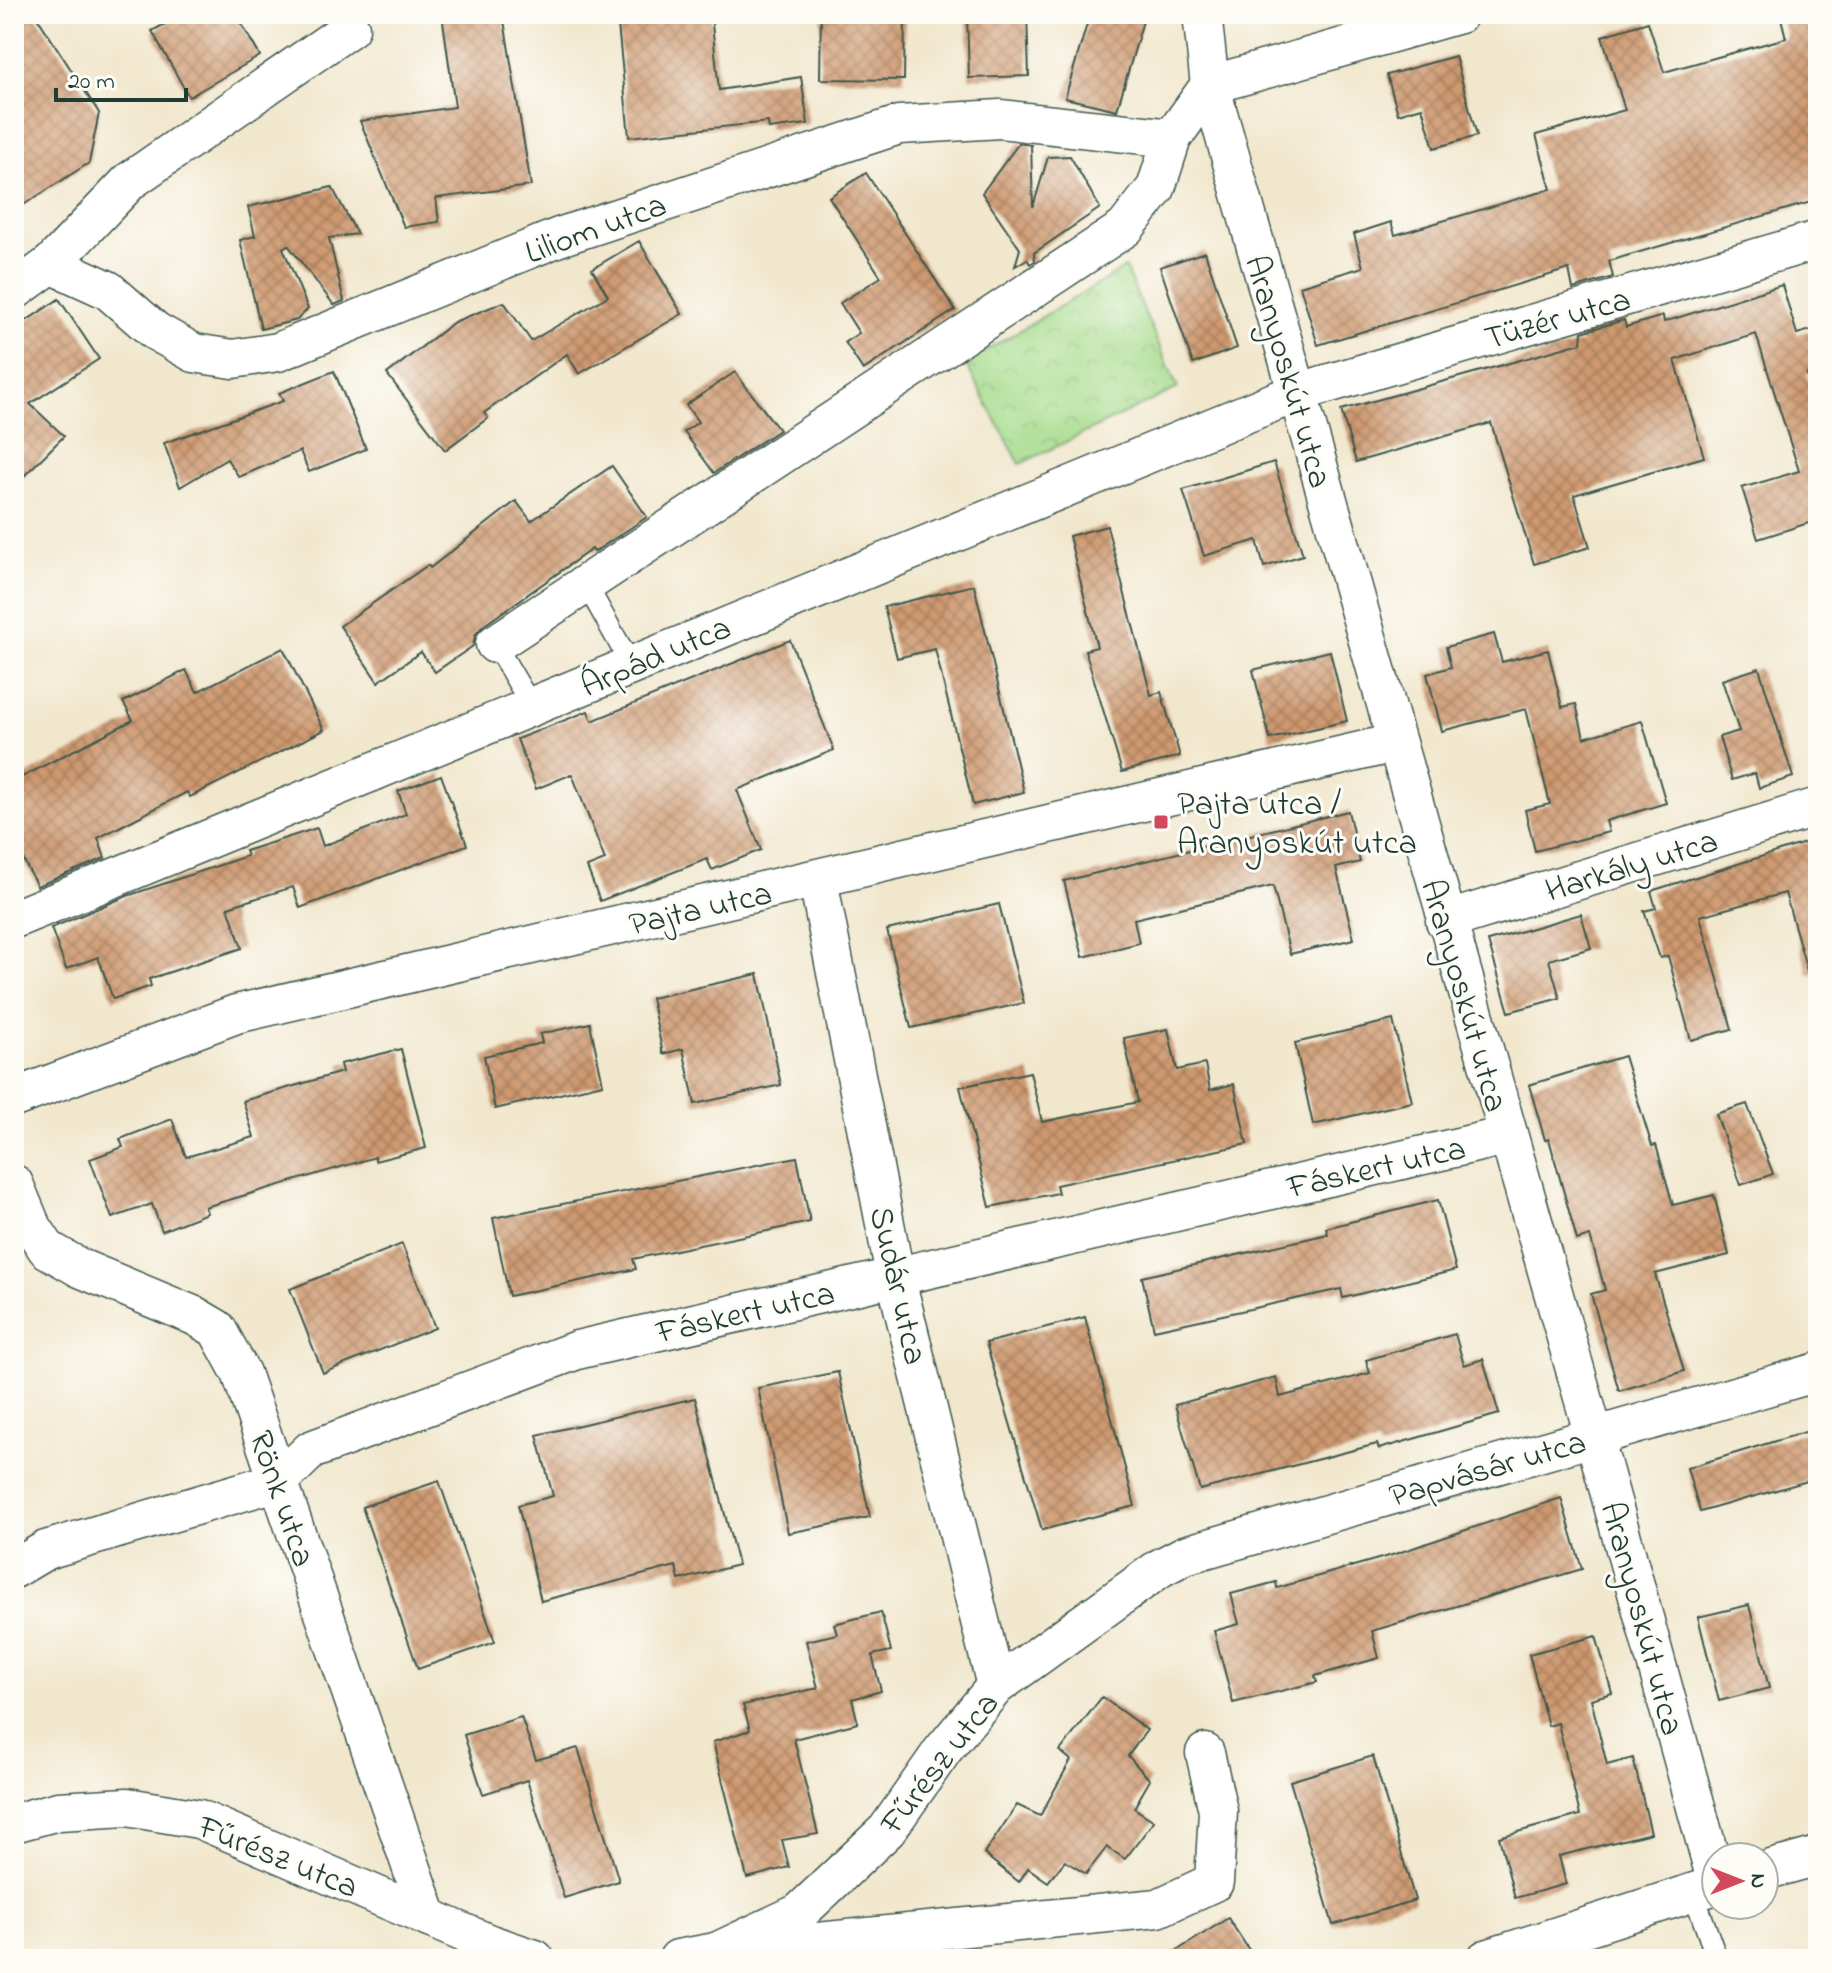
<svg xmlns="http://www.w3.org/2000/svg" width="1832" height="1973" font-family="'Indie Flower',sans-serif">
  <defs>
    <pattern id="park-crowns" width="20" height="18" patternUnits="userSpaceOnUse" patternTransform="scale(2)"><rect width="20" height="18" fill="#a6dc8d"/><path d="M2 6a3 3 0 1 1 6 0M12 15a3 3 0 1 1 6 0" fill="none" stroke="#8ebe7a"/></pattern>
    <pattern id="building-cross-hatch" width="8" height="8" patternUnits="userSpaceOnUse" patternTransform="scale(2)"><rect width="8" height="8" fill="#cf9970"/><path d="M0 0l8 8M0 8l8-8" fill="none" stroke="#a77e5d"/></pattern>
  </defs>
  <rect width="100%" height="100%" fill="#fdfcf7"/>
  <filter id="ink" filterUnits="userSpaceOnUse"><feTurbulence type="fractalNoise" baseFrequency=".0125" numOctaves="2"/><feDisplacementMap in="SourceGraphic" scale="16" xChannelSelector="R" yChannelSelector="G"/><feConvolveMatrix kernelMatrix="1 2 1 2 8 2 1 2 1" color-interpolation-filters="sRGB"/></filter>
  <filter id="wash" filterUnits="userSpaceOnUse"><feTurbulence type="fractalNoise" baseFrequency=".006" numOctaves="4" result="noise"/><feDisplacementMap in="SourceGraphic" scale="32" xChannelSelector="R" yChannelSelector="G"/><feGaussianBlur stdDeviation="1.8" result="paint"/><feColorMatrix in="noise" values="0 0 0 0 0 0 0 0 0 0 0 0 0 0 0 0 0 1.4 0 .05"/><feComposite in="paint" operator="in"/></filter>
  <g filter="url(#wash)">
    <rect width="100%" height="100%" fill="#f1e7cd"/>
    <path fill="url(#park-crowns)" stroke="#628c60" stroke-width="2" d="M1125,268L1178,388L1020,464L965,363Z"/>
    <g id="blocks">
      <g fill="url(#building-cross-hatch)">
        <path d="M14,14H35L99,113L89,163L14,211Z"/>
        <path d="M183,14H236L260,56L189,97L152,31Z"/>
        <path d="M442,14H503L531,186L436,198L439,222L404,227L360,121L455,107Z"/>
        <path d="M617,14H711L719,90L801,77L808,124L769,129L768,122L629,137Z"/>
        <path d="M821,14H905L904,80L820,79Z"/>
        <path d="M967,14H1027L1029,76L969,78Z"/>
        <path d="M1090,14H1145L1117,110L1065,98Z"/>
        <path d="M1780,14H1818V200L1609,261L1613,277L1573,289L1569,269L1318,345L1300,286L1363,267L1354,234L1391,222L1395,235L1551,189L1536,135L1625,110L1602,36L1648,22L1664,72L1786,38Z"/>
        <path d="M1455,56L1477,136L1434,148L1422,107L1398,114L1387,75Z"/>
        <path d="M1019,143L1031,145L1033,207L1048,157L1070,156L1100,208L1034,253L1035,261L1030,264L1027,259L1015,266L1020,249L982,193Z"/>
        <path d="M866,173L955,310L863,370L845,342L859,333L840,303L881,277L829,197Z"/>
        <path d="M332,187L357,234L329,238L344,301L334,305L288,245L283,248L308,309L297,320L261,329L240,240L255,236L248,207Z"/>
        <path d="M639,241L682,314L579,374L567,354L484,413L488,418L445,450L387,374L454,322L504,302L531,341L608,296L592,269Z"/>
        <path d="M1205,252L1237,348L1193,364L1160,267Z"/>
        <path d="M1782,285L1797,334L1818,328V370L1807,374L1818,409V520L1758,539L1742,488L1799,471L1756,334L1675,360L1704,457L1574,495L1590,547L1534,564L1491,423L1356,462L1341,410L1581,343L1582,332L1624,320L1626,327L1663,316L1664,322Z"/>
        <path d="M59,299L99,359L30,404L64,436L14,486V329Z"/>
        <path d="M334,371L366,449L309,472L300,451L239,477L227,459L180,487L164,443L283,401L279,393Z"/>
        <path d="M735,372L779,430L714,473L684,432L698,422L686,405Z"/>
        <path d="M1274,462L1303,555L1264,567L1257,540L1204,556L1183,490Z"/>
        <path d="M612,466L647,517L594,552L592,549L483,626L475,635L473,646L435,672L421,652L378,682L340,626L428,565L430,568L516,501L531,521Z"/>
        <path d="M1107,526L1151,695L1161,692L1180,756L1122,772L1085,650L1097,647L1069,536Z"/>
        <path d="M974,585L1024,792L973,805L935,649L897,658L884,607Z"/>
        <path d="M1494,634L1502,662L1548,650L1562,707L1576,704L1584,738L1642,721L1666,803L1606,821L1609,832L1535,851L1525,810L1550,804L1526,709L1442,731L1427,674L1451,667L1446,647Z"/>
        <path d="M790,640L834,750L737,790L761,850L712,870L707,859L600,901L587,867L605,860L572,774L536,789L517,739L588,711L592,721Z"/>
        <path d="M283,648L324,730L190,797L187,792L98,838L105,858L37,886L14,842V781L133,720L123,702L186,670L197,692Z"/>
        <path d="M1330,651L1347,721L1270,739L1253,670Z"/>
        <path d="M1759,668L1793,777L1759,788L1755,773L1732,780L1719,737L1739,731L1722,680Z"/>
        <path d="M441,775L467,845L300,908L293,887L228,907L242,948L149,979L151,986L113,999L98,957L66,969L51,928L127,896L247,856L245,851L317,828L323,846L406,814L398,791Z"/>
        <path d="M1348,811L1360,862L1336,868L1354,939L1290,954L1273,886L1134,919L1139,943L1083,957L1064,881Z"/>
        <path d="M1808,842L1818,874V973L1808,974L1785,893L1700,916L1732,1029L1691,1040L1668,956L1660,958L1644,911L1656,908L1651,891Z"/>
        <path d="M999,904L1024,1003L911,1028L887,930Z"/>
        <path d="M1581,914L1591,948L1549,960L1560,998L1509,1012L1488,941Z"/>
        <path d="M758,974L781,1085L695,1104L683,1049L663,1054L651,998Z"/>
        <path d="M1393,1020L1412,1102L1313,1125L1295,1043Z"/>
        <path d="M590,1023L603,1084L495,1109L484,1056L542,1043L540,1034Z"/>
        <path d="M1168,1029L1177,1070L1205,1064L1210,1090L1234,1084L1247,1144L1056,1185L1058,1193L990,1207L960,1087L1030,1072L1042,1122L1138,1102L1124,1038Z"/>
        <path d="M401,1049L426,1148L375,1161V1157L205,1207L207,1213L162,1231L152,1204L112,1218L90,1159L123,1147L120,1139L172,1119L186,1157L254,1137L243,1101L342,1072L340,1064Z"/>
        <path d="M1624,1056L1652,1146L1656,1145L1673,1205L1714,1195L1729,1255L1655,1274L1684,1371L1619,1391L1591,1294L1605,1290L1590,1236L1577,1240L1549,1139L1545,1140L1529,1085Z"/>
        <path d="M1747,1104L1773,1174L1741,1185L1716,1114Z"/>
        <path d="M797,1157L810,1222L633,1259L636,1269L509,1296L493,1218Z"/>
        <path d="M1438,1200L1456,1270L1343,1298L1341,1289L1154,1330L1142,1277L1328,1234L1326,1228Z"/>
        <path d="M402,1244L435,1328L323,1373L290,1289Z"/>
        <path d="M1085,1317L1135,1506L1042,1530L986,1343Z"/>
        <path d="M1455,1334L1464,1365L1483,1359L1499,1414L1379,1449L1377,1444L1200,1490L1175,1405L1276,1377L1280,1397L1370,1373L1366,1360Z"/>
        <path d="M838,1372L870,1517L788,1533L758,1388Z"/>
        <path d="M695,1398L738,1565L679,1580L676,1566L541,1601L518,1505L553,1496L537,1435Z"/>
        <path d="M1818,1428V1478L1700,1512L1687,1468Z"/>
        <path d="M439,1481L495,1642L418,1669L362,1507Z"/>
        <path d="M1561,1498L1582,1569L1372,1631L1379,1658L1315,1676L1317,1682L1233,1703L1214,1631L1239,1624L1231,1594L1276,1582L1277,1588L1392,1555Z"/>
        <path d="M1749,1605L1769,1688L1719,1701L1698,1617Z"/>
        <path d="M881,1612L891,1651L872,1655L881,1691L852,1699L858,1723L794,1739L818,1834L782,1840L789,1867L747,1878L713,1742L750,1730L743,1705L818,1688L806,1641L837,1634L834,1624Z"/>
        <path d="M1596,1636L1612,1693L1591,1699L1607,1765L1633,1758L1651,1833L1559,1856L1566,1884L1515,1898L1499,1837L1580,1815L1558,1723L1548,1726L1529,1654Z"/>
        <path d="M1102,1697L1147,1730L1128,1756L1150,1780L1134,1808L1154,1821L1125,1859L1107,1847L1086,1874L1065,1861L1048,1882L1028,1868L1019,1882L984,1854L1017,1805L1040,1816L1071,1760L1060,1751Z"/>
        <path d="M521,1717L536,1760L578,1748L619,1881L564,1898L527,1780L483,1794L464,1735Z"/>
        <path d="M1373,1756L1415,1900L1333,1925L1290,1781Z"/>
        <path d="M1228,1918L1255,1959H1164Z"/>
      </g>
    </g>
  </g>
  <g filter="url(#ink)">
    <use href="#blocks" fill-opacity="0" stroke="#3e564b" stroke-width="2"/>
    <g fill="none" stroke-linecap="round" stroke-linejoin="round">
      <defs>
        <g id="lane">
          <path d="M585,582L631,665"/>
          <path d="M495,644L532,707"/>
          <path d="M1693,1892L1717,1959"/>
        </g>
        <g id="street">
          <path d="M1202,14L1210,85L1594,1436L1716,1880"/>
          <path d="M51,264L108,290L155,331L194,353L233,359L278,352L559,237L899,125L1000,119L1172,138"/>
          <path d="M14,291L51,264L130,181L350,28"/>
          <path d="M495,644L1125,228L1156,188L1172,138L1210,85L1459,14"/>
          <path d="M818,880L895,1275L996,1686"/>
          <path d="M14,919L1296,393L1818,240"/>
          <path d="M1445,921L1818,807"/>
          <path d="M14,1098L236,1014L1395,743"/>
          <path d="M14,1184L31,1225L47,1249L80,1268L195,1316L217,1329L241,1373L429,1918"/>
          <path d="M14,1569L46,1550L279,1481L311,1450L577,1350L1506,1136"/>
          <path d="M14,1823L58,1811L127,1807L199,1819L490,1944L535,1959"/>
          <path d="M1764,1871L1818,1856"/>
          <path d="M716,1952L799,1913L887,1830L943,1750L996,1686L1160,1568L1185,1555L1818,1372"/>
          <path d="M678,1959L716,1952L1158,1908L1214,1882L1218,1811L1205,1753"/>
          <path d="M1486,1959L1716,1885"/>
        </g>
      </defs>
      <use href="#lane" stroke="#3e564b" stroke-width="23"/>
      <use href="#street" stroke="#3e564b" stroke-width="41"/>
      <use href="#lane" stroke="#fff" stroke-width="20"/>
      <use href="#street" stroke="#fff" stroke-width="38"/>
    </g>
  </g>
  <rect fill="#d1495b" stroke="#fdfcf7" stroke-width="3" x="1153" y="814" width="16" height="16" rx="4"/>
  <g text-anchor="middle" stroke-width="6" stroke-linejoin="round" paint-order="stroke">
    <g font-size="34" fill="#1f3d34" stroke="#fdfcf7">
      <text transform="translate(595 227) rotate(-20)" y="12">Liliom utca</text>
      <text transform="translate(1557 317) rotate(-16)" y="12">Tüzér utca</text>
      <text transform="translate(1290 371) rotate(74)" y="12">Aranyoskút utca</text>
      <text transform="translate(655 655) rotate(-23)" y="12">Árpád utca</text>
      <text transform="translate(1631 864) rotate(-17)" y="12">Harkály utca</text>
      <text transform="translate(700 907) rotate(-13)" y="12">Pajta utca</text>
      <text transform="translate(1466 995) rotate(74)" y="12">Aranyoskút utca</text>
      <text transform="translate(1376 1166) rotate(-13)" y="12">Fáskert utca</text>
      <text transform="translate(900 1285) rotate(77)" y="12">Sudár utca</text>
      <text transform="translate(745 1311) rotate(-13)" y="12">Fáskert utca</text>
      <text transform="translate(1487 1467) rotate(-16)" y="12">Papvásár utca</text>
      <text transform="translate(284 1498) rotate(71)" y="12">Rönk utca</text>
      <text transform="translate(1644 1618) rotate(75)" y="12">Aranyoskút utca</text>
      <text transform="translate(938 1762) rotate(-52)" y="12">Fűrész utca</text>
      <text transform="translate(279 1855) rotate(22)" y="12">Fűrész utca</text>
    </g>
    <g font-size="34" fill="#1f3d34" stroke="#fdfcf7" text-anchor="start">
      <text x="1177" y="814">Pajta utca /<tspan x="1177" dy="39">Aranyoskút utca</tspan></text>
    </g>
  </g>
  <rect width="1832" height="1973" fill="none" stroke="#fdfcf7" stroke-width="48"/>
  <g transform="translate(1740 1881) rotate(90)"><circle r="38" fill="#fdfcf7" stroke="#a4b0a9" stroke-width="2"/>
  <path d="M0-6L14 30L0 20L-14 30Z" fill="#d1495b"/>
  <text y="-12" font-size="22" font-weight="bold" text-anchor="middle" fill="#1f3d34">N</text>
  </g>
  <path d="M56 88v12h130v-12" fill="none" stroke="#1f3d34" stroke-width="4"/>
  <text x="68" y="88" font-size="24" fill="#1f3d34" stroke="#fdfcf7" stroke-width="6" paint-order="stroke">20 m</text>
</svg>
